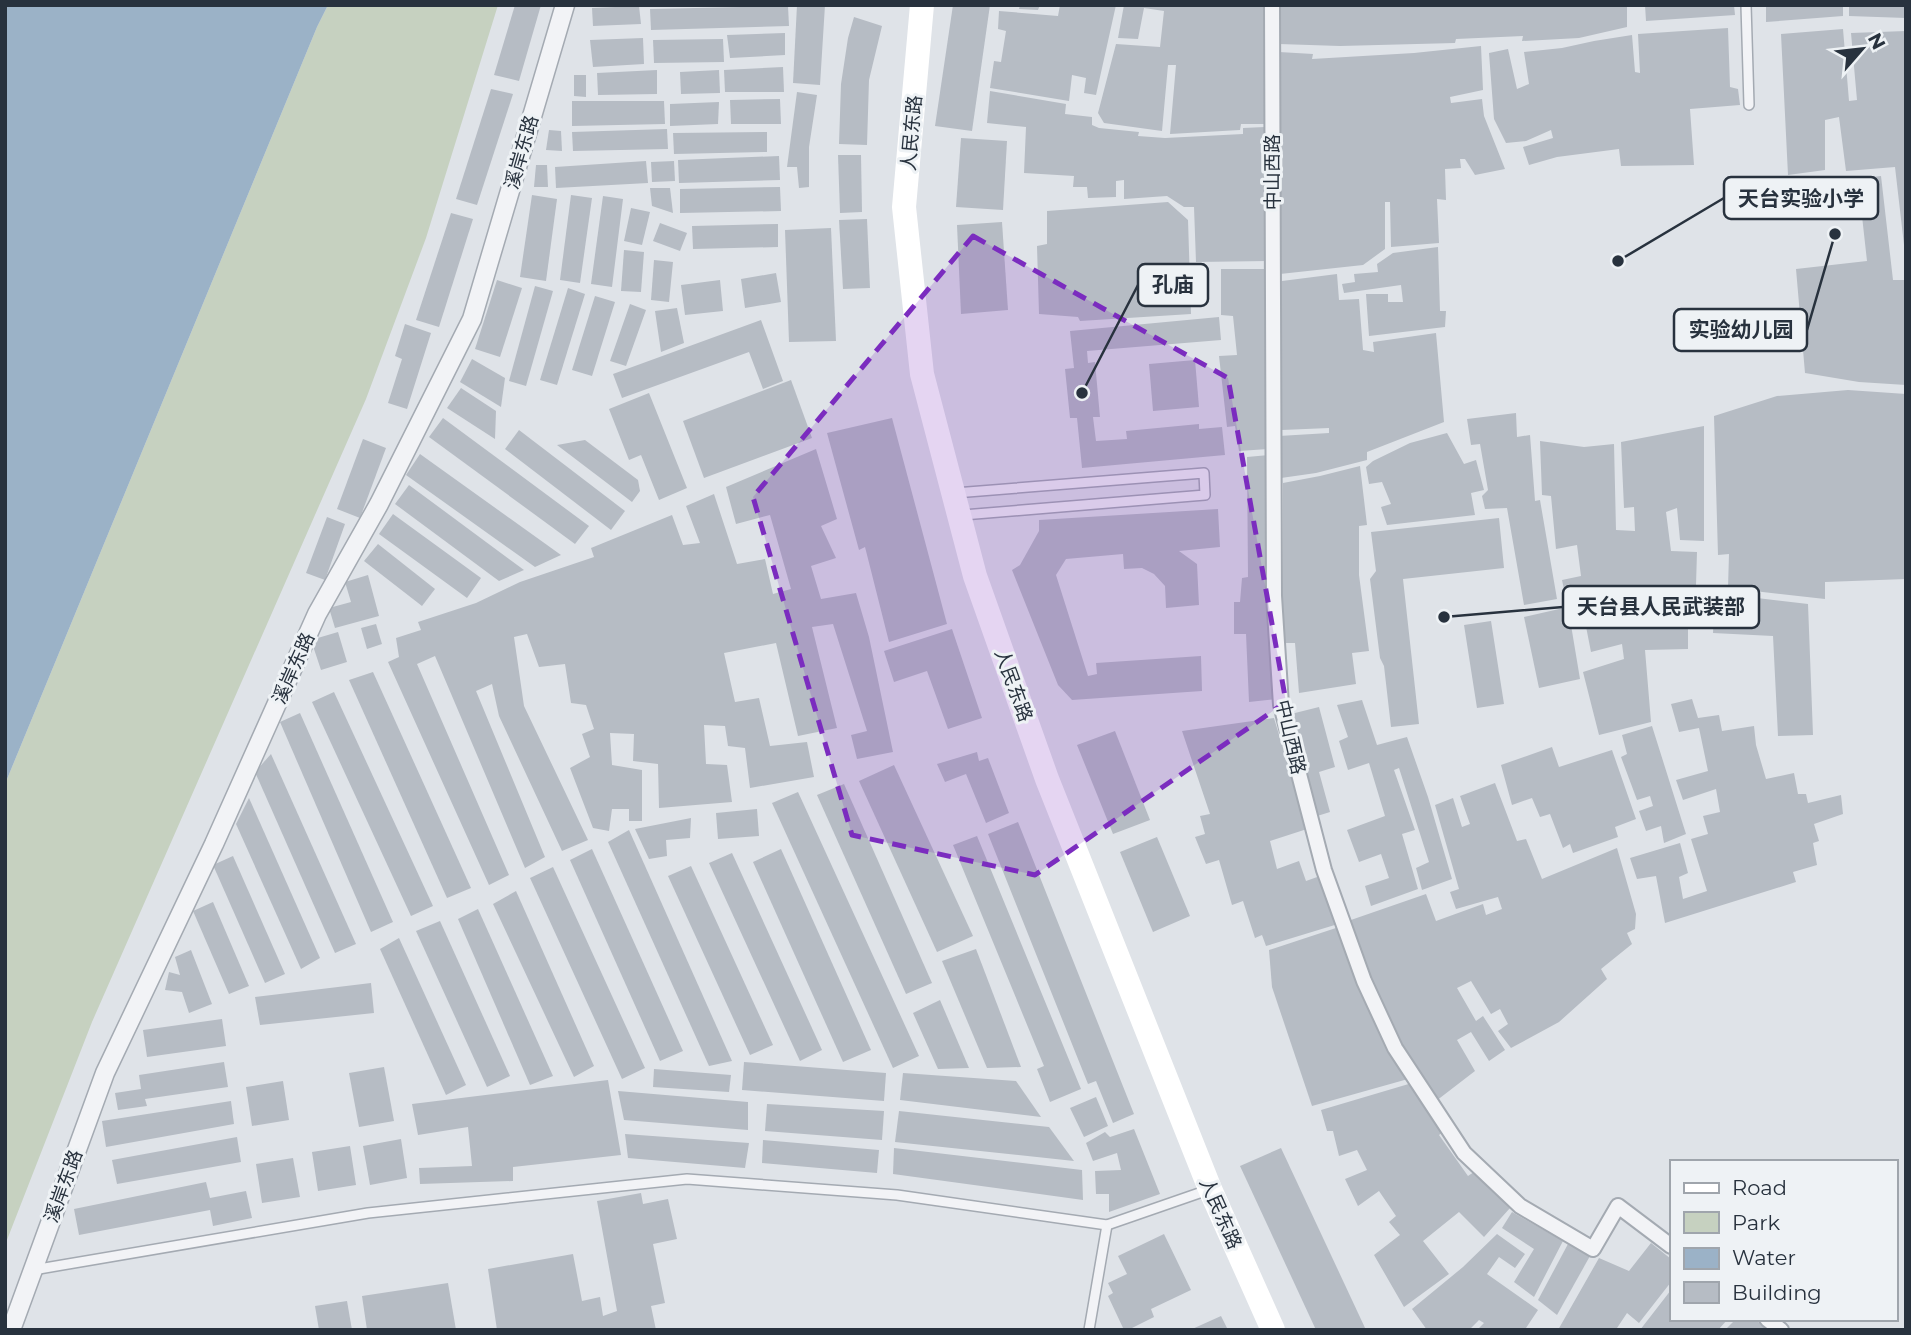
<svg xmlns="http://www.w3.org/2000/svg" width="1911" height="1335" font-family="Montserrat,'Noto Sans SC',sans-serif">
  <rect width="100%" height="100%" fill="#dfe3e8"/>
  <path fill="#c6d1c0" d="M328,5H498L426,238L366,399L92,1022L5,1245V784L317,27Z"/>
  <path fill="#9bb2c7" d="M5,5H328L317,27L5,784Z"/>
  <g fill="#b6bcc4">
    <path d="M515,5H541L519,81L494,75Z"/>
    <path d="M797,5H825L820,85L793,83Z"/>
    <path d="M953,5H990L972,131L935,126Z"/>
    <path d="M1020,5H1040L1038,10L1019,9Z"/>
    <path d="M1060,5H1116L1096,95L1084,93L1086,78L1072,75L1069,101L990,88L994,61L1001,62L1006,31L998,29L999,11L1058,16Z"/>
    <path d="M1124,5H1264L1267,51L1265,124H1241L1240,130L1170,134L1176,65H1168L1162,131L1104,123L1098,113L1116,44L1160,47L1164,11L1144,8L1138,39L1118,38Z"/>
    <path d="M1279,5H1627V27L1579,38L1522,41L1523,36L1456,39L1455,43L1340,46L1279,44Z"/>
    <path d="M1645,5H1734L1735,15L1646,21Z"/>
    <path d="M1766,5H1843V16L1766,22Z"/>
    <path d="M1849,5H1906V18L1849,16Z"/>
    <path d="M639,6L641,24L593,26L592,8Z"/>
    <path d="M788,6L789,26L651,30L650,9Z"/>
    <path d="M854,17L882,26L869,80L867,145L839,144L841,84L848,38Z"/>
    <path d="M1728,28L1730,87L1738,89L1740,105L1690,109L1694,165L1621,166L1619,149L1557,157L1529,165L1523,147L1553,138L1551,130L1526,141L1506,143L1494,119L1489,53L1508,49L1517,89L1529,84L1524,52L1562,48L1594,41L1632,35L1635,72L1640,73L1638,34Z"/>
    <path d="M1843,29L1849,101L1857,100L1851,33L1906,31V245H1904L1895,167L1846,171L1839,117L1825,120V170L1788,175L1781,34Z"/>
    <path d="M785,33V55L730,58L727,35Z"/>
    <path d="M643,38L644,64L593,67L590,40Z"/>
    <path d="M723,39L724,62L654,63L653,40Z"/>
    <path d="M1481,46L1483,90L1450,97L1451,103L1482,99L1484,116L1505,169L1475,175L1465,159H1460L1461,168L1445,169L1446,200L1437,199L1439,243L1391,247L1390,202H1385V249L1363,265L1280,274L1279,52L1313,54L1312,59L1414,53Z"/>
    <path d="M783,67L784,92H725L724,70Z"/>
    <path d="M657,70V94L598,95L597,73Z"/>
    <path d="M719,70L720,93L681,94L680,72Z"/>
    <path d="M574,75H586V97L574,96Z"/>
    <path d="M491,89L513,94L477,205L456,199Z"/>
    <path d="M990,91L1066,104L1065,114L1092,117V125L1099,128L1139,132L1138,136L1165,138L1243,134V128L1265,127L1268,261L1196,262L1194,207H1184L1167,196L1124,199V180L1116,181V197L1088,198L1087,187H1073L1074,176L1024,173L1026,127L987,123Z"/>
    <path d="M797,92L817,95L809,147V187L799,188L797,167H787Z"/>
    <path d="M780,99L781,124H731L730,100Z"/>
    <path d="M572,101H664L665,124L572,126Z"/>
    <path d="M719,102L718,124L670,126V104Z"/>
    <path d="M667,129L668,149L573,151L572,132Z"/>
    <path d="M549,130L561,131L562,151L546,150Z"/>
    <path d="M767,132V152L674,154L673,133Z"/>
    <path d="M961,138L1007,141L1003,210L956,207Z"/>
    <path d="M838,155H861L862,212L840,213Z"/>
    <path d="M779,156L780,180L679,183L678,160Z"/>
    <path d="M646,161L648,183L556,188L555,167Z"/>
    <path d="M674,161L675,181L652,182L651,162Z"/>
    <path d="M536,165H547L548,187H534Z"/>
    <path d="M1881,176L1893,280H1906V385L1859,382L1805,373L1796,269L1867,261L1861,207L1794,214L1791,186Z"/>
    <path d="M780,187L781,211L680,213V189Z"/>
    <path d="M650,188H670L673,213L652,206Z"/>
    <path d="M532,195L557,199L546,281L520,277Z"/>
    <path d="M571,195L592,198L580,283L560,280Z"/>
    <path d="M603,196L623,199L612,287L591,284Z"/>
    <path d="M1168,202L1188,220L1191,314L1080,321L1078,317L1039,314L1037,246L1047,244V211Z"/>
    <path d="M631,208L650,212L642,245L624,241Z"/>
    <path d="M451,213L473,219L439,327L416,320Z"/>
    <path d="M867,219L870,288L843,289L839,220Z"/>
    <path d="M1002,222L1008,310L961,314L957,225Z"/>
    <path d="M660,223L687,233L680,251L653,241Z"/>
    <path d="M778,224V247L693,249L692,226Z"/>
    <path d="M831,228L836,341L789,342L785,230Z"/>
    <path d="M1438,247L1440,311H1446L1445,327L1369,336L1366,294H1388V302H1403L1401,285L1344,293L1342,284L1355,282L1354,274L1378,272L1377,264L1393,253Z"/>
    <path d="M624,250L644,252L641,292L621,291Z"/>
    <path d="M654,260L673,262L669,302L651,300Z"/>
    <path d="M1221,269H1265L1268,449L1239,451L1235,426L1227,427L1219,356L1237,355L1233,316L1221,315Z"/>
    <path d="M776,273L781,302L745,308L741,279Z"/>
    <path d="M1337,274L1339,300L1359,299L1363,350L1374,352L1373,342L1436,333L1444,422L1367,452V460L1316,473L1281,478L1279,436L1329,433V428L1282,430L1278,341L1282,281Z"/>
    <path d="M497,280L522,288L500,357L475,349Z"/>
    <path d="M720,280L723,311L685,315L681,285Z"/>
    <path d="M535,286L553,291L526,386L509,381Z"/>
    <path d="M568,288L585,294L557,385L540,380Z"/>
    <path d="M595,296L615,302L592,376L572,370Z"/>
    <path d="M630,304L646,310L626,366L610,361Z"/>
    <path d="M677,308L684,343L661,352L655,311Z"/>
    <path d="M1219,317L1221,340L1087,351L1088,363L1095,362L1100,417H1093L1096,441L1127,439L1126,431L1199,424V429L1222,427L1225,455L1082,468L1077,418H1070L1065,369L1074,368L1070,331Z"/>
    <path d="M761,320L783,381L763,389L749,352L622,398L613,374Z"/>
    <path d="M405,324L431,333L407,409L388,403L402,359L395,356Z"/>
    <path d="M472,359L505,378L501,407L460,382Z"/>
    <path d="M1195,360L1199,407L1153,411L1149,364Z"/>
    <path d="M791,380L812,438L704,478L683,421Z"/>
    <path d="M461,388L496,411L495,439L447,408Z"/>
    <path d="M1848,390L1906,394V579L1825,582V599L1728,588L1729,554L1718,555L1714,416L1777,396Z"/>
    <path d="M649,393L687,488L659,500L641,455L629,460L609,409Z"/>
    <path d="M1516,413L1517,437L1530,435L1535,501L1540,500L1557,599L1524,605L1507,508L1485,509L1482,496L1488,490L1480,444L1471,445L1467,419Z"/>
    <path d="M443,418L589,526L575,544L429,437Z"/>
    <path d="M892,418L947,624L889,642L865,547L859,550L827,433Z"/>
    <path d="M1704,426V541L1680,540L1677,508L1666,512L1671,551L1697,552L1695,618L1688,619V649L1645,650L1651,722L1599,735L1583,672L1624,659L1622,644L1591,652L1580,596L1566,599L1562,580L1581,576L1577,545L1556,549L1551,496L1542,495L1540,441L1584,447L1614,444L1616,530L1635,531L1634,507L1624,508L1621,442Z"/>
    <path d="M519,430L625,511L611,530L505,449Z"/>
    <path d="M1447,433L1464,464L1476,460L1484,490L1471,493L1475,515L1387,525L1381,507L1391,504L1382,482L1369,484L1366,467L1373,461L1410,443Z"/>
    <path d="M363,439L386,448L360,518L337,509Z"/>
    <path d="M585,440L638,480L640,491L632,502L557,445Z"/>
    <path d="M816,449L837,519L821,526L836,558L811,566L821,599L856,593L869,637L893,752L857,759L851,735L867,731L833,624L812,627L837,728L798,736L776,643L724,653L735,702L759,698L770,746L807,742L814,777L750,788L745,748L728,746L725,726L704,725L706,764L727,765L732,802L659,808L658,764L633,761L634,734L610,733L612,765L642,770V821H629V809H612L609,831L593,828L570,768L590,757L582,734L594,729L586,705L571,703L565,664L539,667L527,634L514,637L524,706L588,840L562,851L499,716L492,684L476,691L545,857L525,868L435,656L417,664L509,875L489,885L388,662L399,657L396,638L421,630L418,622L476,603L520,582L594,557L591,548L672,515L683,545L700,543L686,506L714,494L737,564L765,559L773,594L791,589L770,515L736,524L726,487Z"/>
    <path d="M420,454L561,555L535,567L406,475Z"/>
    <path d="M1269,455L1277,699L1249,702L1246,634H1234V602H1240L1242,578L1248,577L1247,457Z"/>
    <path d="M1360,466L1367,525L1359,526V575L1369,651L1352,653L1356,684L1299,693L1295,643H1283V483L1320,476Z"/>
    <path d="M409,485L524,570L499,581L395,504Z"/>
    <path d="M1218,509L1220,547L1179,551L1197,564L1199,605L1166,608L1165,586L1154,574L1142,568L1124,569L1123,554L1066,559L1056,575L1088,676L1097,674L1096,663L1201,656L1202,691L1072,700L1058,685L1012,570L1020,565L1039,531V520Z"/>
    <path d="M393,514L481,578L467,598L379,534Z"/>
    <path d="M327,517L345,524L325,580L306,573Z"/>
    <path d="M1499,518L1504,568L1403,579L1419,724L1391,727L1384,666L1380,658L1370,579L1376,571L1371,532Z"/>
    <path d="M378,544L435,589L422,606L364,561Z"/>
    <path d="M368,575L379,616L335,628L329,608L351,602L345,582Z"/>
    <path d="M1715,593L1808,604L1813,735L1778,736L1773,636L1713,633Z"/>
    <path d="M1568,607L1580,679L1539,688L1524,617Z"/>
    <path d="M1491,621L1504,704L1477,708L1464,625Z"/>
    <path d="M376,624L382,644L367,649L361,628Z"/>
    <path d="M952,629L982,718L948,729L927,671L894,682L884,651Z"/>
    <path d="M338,632L347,662L321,670L311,640Z"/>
    <path d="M373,672L471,888L447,898L349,680Z"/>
    <path d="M334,692L433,906L411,916L312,702Z"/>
    <path d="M1692,699L1698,718L1719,715L1722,731L1754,726L1756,745L1766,779L1794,773L1798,794H1806L1808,803L1841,795L1843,814L1814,824L1819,841L1813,843L1817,865L1793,872L1796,882L1665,923L1656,876L1637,879L1630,858L1680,843L1688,873L1679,877L1683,899L1707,891L1691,839L1708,834L1703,816L1720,812L1716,789L1683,800L1676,780L1708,771L1699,728L1679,732L1671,704Z"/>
    <path d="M1362,700L1377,745L1407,737L1428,797L1452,879L1422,890L1416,868L1429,862L1399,768L1394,770L1415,830L1402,834L1418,889L1371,906L1365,886L1389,878L1381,854L1359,862L1347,830L1385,816L1369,763L1348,770L1339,741L1348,737L1337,705Z"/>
    <path d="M1319,707L1335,767L1319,772L1330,812L1314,817L1303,777L1308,775L1291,714Z"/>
    <path d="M300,713L393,922L371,932L280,722Z"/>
    <path d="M1274,718L1307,829L1270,841L1277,869L1299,861L1306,881L1320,876L1338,924L1266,946L1262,935L1255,938L1243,901L1232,905L1219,860L1206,864L1195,837L1205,834L1200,816L1210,814L1182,731Z"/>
    <path d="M1652,726L1686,834L1664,843L1661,826L1646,831L1639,811L1653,806L1650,796L1637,800L1621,757L1627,754L1622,735Z"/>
    <path d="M1115,731L1150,820L1113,834L1077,745Z"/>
    <path d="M1552,747L1559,767L1612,750L1636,819L1615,827L1618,837L1573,853L1570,844L1563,848L1550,814L1540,817L1532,798L1512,805L1501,765Z"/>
    <path d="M977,752L979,761L988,758L1009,813L986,823L966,774L945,782L937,764Z"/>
    <path d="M271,754L356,944L335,953L255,772Z"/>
    <path d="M894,765L973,936L937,952L859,781Z"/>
    <path d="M1495,783L1517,841L1526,839L1542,879L1617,848L1636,914L1635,929L1627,933L1632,944L1601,969L1607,979L1559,1022L1511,1048L1498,1031L1508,1024L1500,1009L1491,1014L1471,981L1457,988L1476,1021L1483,1016L1505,1050L1489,1061L1471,1032L1457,1040L1475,1071L1436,1101L1404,1050L1387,1017L1348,921L1426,894L1436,921L1483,904L1486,915L1502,909L1498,897L1456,909L1450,892L1459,889L1435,805L1453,798L1462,827L1470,824L1460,796Z"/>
    <path d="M844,784L932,983L906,994L817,795Z"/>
    <path d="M798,792L919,1056L893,1068L772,803Z"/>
    <path d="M249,798L320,958L301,969L236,824Z"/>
    <path d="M757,809L759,836L718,839L716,813Z"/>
    <path d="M691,818L690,838L666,840L667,856L649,859L635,829Z"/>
    <path d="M1018,822L1134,1114L1113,1123L1096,1081L1088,1084L988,834Z"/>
    <path d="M629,830L732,1061L709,1066L608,842Z"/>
    <path d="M977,836L1081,1089L1050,1102L1037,1069L1044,1066L953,845Z"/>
    <path d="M1157,837L1190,916L1153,932L1120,852Z"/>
    <path d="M592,849L683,1051L660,1061L570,860Z"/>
    <path d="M781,849L871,1050L843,1062L753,862Z"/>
    <path d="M732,853L822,1050L800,1061L709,863Z"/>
    <path d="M233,856L285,974L265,983L213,865Z"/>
    <path d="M691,866L773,1045L750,1055L668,876Z"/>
    <path d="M553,867L645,1068L622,1079L530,878Z"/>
    <path d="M516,891L594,1066L574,1077L493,904Z"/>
    <path d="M213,902L249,986L229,994L193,911Z"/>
    <path d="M478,909L553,1076L530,1085L458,919Z"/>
    <path d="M440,921L510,1076L487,1087L416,931Z"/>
    <path d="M1339,927L1408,1079L1312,1106L1272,987L1269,950Z"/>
    <path d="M399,938L466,1085L446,1095L380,949Z"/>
    <path d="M976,949L1021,1067L987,1068L942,961Z"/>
    <path d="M191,950L212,1004L189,1013L182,992L165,990L169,972L180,975L175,957Z"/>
    <path d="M371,983L374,1013L260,1025L255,997Z"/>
    <path d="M940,1000L969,1068L938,1069L913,1013Z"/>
    <path d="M222,1019L226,1046L147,1057L143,1030Z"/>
    <path d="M224,1062L228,1087L145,1099L147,1106L118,1110L115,1093L141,1089L139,1075Z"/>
    <path d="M744,1062L886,1073L884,1101L742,1090Z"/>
    <path d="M384,1067L394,1121L359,1127L349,1073Z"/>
    <path d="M654,1069L731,1075L729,1092L653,1087Z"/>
    <path d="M903,1073L1016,1081L1041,1117L900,1100Z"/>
    <path d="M608,1080L621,1155L513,1167V1181L420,1184L419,1168L472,1166L468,1127L418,1135L412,1104Z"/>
    <path d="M283,1081L289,1120L252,1126L246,1087Z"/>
    <path d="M1412,1083L1444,1131L1439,1135L1468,1176L1474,1172L1510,1208L1484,1237L1459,1212L1423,1241L1449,1274L1404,1307L1374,1255L1400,1235L1389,1222L1396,1216L1379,1191L1358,1206L1345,1179L1367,1170L1357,1150L1339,1156L1333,1131H1327L1321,1110Z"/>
    <path d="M618,1091L748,1102V1130L624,1120Z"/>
    <path d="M1096,1097L1108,1126L1084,1137L1070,1108Z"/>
    <path d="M231,1101L234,1124L106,1147L102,1121Z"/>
    <path d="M767,1104L884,1111L882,1140L765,1131Z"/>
    <path d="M899,1111L1049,1127L1074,1161L895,1142Z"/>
    <path d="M1134,1129L1160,1194L1109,1212V1194H1096L1095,1171L1121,1170L1117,1153L1093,1161L1086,1143L1105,1132L1110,1137Z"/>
    <path d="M625,1134L749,1143L745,1168L628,1158Z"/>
    <path d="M237,1137L241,1162L117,1184L112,1160Z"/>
    <path d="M401,1139L407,1178L370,1185L363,1146Z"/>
    <path d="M763,1140L879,1150L877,1173L762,1163Z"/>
    <path d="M350,1146L356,1185L318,1191L312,1152Z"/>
    <path d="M894,1148L1082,1170L1083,1200L893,1174Z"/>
    <path d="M1281,1148L1366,1330H1316L1240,1166Z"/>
    <path d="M293,1158L300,1197L262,1203L256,1164Z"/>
    <path d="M206,1182L210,1198L246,1191L252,1218L213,1226L210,1210L79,1235L74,1209Z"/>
    <path d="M641,1193L643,1204L668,1199L677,1239L653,1244L665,1303L651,1306L656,1330H497L488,1269L573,1254L582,1301L600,1297L603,1316L617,1311L597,1201Z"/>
    <path d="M1512,1212L1563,1241L1534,1297L1514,1282L1534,1249L1502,1228Z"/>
    <path d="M1164,1234L1191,1290L1151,1309L1154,1317L1128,1330H1124L1108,1296L1113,1293L1108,1283L1127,1274L1118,1256Z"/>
    <path d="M1497,1234L1525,1254L1515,1268L1499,1257L1487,1274L1538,1310L1526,1328L1529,1330H1477L1484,1323L1479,1320L1469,1330H1427L1412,1309L1463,1267Z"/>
    <path d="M1651,1243L1671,1259V1282L1639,1323L1627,1313L1617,1328L1620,1330H1558L1599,1258L1629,1271Z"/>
    <path d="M1568,1244L1590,1256L1557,1315L1538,1300Z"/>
    <path d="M448,1283L456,1330H367L362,1296Z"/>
    <path d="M1671,1290V1319H1728L1718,1330H1640Z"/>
    <path d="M347,1301L352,1330H319L315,1306Z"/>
    <path d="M1221,1316L1228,1330H1190Z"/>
    <path d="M1736,1319H1755L1767,1330H1725Z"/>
  </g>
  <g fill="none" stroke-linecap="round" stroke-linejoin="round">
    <defs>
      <g id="service">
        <path d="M1746,5L1749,105"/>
        <path d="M955,493L1204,473L1205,495L963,515"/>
        <path d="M33,1270L368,1213L687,1179L897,1195L1107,1225L1208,1190"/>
        <path d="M1089,1330L1107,1225"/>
      </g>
      <g id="pedestrian">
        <path d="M1272,5L1274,596L1281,705L1324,870L1364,981L1395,1048L1464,1153L1520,1206L1593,1249L1618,1206L1671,1246"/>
        <path d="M1767,1319L1781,1330"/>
      </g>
      <path id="minor" d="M11,1330L105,1073L214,844L317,614L379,504L472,319L565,5"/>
    </defs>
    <use href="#service" stroke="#a4aab2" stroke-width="12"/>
    <use href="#pedestrian" stroke="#a4aab2" stroke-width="18"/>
    <use href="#minor" stroke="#a4aab2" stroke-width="21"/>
    <use href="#service" stroke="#f2f3f6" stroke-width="9"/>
    <use href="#pedestrian" stroke="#f2f3f6" stroke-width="14"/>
    <use href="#minor" stroke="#f2f3f6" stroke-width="18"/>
    <path stroke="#fff" stroke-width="24" d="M922,5L904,207L922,374L975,576L1047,779L1210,1189L1273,1330"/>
  </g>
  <path fill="#7b2cbf" fill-opacity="0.2" stroke="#7b2cbf" stroke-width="5" stroke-dasharray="14 9" stroke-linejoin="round" d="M973,236L1228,378L1286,702L1035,875L852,835L753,497Z"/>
  <g text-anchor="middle" stroke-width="6" stroke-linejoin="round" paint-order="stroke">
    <g font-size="19" fill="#28323e" stroke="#eef2f5">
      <text transform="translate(911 133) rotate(-85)" y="7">人民东路</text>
      <text transform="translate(521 152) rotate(-74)" y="7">溪岸东路</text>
      <text transform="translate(1272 172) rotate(-90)" y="7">中山西路</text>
      <text transform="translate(293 668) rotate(-66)" y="7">溪岸东路</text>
      <text transform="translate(1014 685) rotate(70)" y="7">人民东路</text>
      <text transform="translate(1291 737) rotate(77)" y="7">中山西路</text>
      <text transform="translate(63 1186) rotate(-70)" y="7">溪岸东路</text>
      <text transform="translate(1221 1213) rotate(66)" y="7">人民东路</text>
    </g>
  </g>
  <path fill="none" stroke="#28323e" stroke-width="2.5" d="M1618 261L1724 198M1082 393L1138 285M1835 234L1807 330M1444 617L1563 607"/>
  <g fill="#28323e" stroke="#eef2f5" stroke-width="2.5">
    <circle cx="1618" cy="261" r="7"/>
    <circle cx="1082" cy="393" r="7"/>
    <circle cx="1835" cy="234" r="7"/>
    <circle cx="1444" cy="617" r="7"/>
  </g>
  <g fill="#eef2f5" stroke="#28323e" stroke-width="2.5">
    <rect x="1724" y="177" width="154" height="42" rx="7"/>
    <rect x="1138" y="264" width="70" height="42" rx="7"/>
    <rect x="1674" y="309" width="133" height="42" rx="7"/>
    <rect x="1563" y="586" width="196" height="42" rx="7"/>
  </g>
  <g font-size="21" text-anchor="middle" font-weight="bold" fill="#28323e">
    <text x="1801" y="206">天台实验小学</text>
    <text x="1173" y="292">孔庙</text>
    <text x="1741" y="337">实验幼儿园</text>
    <text x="1661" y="614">天台县人民武装部</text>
  </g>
  <rect width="1911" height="1335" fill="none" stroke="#28323e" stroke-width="14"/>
  <rect x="1670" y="1160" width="228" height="161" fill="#eef2f5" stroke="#9fa5ac" stroke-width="2"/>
  <rect x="1684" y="1183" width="35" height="10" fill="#ffffff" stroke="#9fa5ac" stroke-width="2"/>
  <text x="1732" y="1195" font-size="21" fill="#28323e">Road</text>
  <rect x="1684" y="1212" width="35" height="21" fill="#c6d1c0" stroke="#9fa5ac" stroke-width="2"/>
  <text x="1732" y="1230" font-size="21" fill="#28323e">Park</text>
  <rect x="1684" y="1248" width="35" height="21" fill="#9bb2c7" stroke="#9fa5ac" stroke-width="2"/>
  <text x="1732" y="1265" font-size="21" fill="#28323e">Water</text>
  <rect x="1684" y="1282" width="35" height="21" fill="#b6bcc4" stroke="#9fa5ac" stroke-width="2"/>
  <text x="1732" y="1300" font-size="21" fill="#28323e">Building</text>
  <g transform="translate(1862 49) rotate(62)" stroke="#eef2f5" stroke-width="5" paint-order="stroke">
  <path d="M0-5L12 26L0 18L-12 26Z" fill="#28323e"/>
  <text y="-10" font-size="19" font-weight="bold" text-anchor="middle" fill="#28323e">N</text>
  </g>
</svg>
